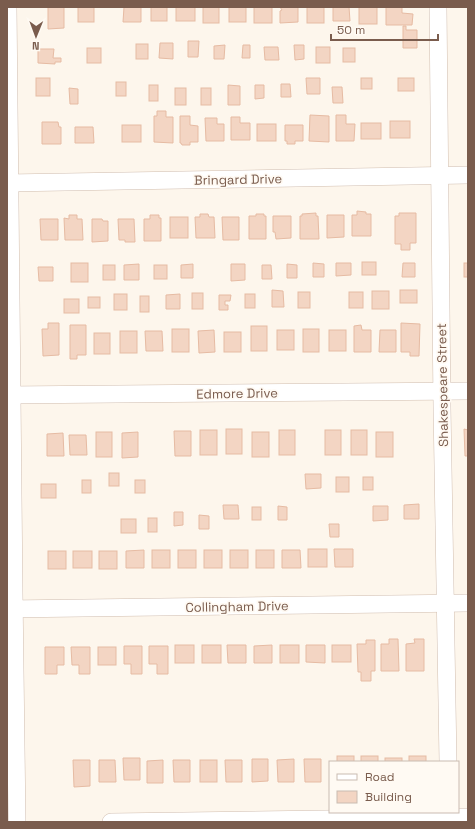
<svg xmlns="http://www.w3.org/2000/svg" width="475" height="829" font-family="'Space Grotesk',sans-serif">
  <rect width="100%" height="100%" fill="#fdf6ec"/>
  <g fill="#f3d5c3" stroke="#e6bba3">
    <path d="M48,7H64V28L48,29Z"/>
    <rect x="78" y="7" width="16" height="15"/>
    <path d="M124,7H141V22H123Z"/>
    <rect x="151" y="7" width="16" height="14"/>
    <rect x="176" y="7" width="19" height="14"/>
    <rect x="203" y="7" width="16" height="16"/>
    <rect x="229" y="7" width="17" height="15"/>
    <rect x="254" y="7" width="18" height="16"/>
    <path d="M280,7H298V22L280,23V11L282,10Z"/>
    <rect x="307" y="7" width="17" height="16"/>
    <path d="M333,7H349L350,21H333Z"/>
    <rect x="359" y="7" width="18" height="17"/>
    <path d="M386,7H402V13L413,14L412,25H386Z"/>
    <path d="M403,26H406V30H417V48H403Z"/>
    <path d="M188,41H199L198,57H188Z"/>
    <path d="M160,43H173V59L159,58Z"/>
    <rect x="136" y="44" width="12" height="15"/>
    <path d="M225,45L224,59H214V46Z"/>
    <path d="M243,45H250V58H242Z"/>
    <path d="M294,45H304V59L295,60Z"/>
    <path d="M264,47H278L279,60H265Z"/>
    <rect x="316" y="47" width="14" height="16"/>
    <rect x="87" y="48" width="14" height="15"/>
    <rect x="343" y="48" width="12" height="14"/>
    <path d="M38,49H54L53,58H61V62H55V64L38,63Z"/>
    <rect x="36" y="78" width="14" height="18"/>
    <path d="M306,78H320V94H307Z"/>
    <rect x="361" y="78" width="11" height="11"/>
    <rect x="398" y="78" width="16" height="13"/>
    <rect x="116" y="82" width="10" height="14"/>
    <path d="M281,84H290L291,97H281Z"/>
    <rect x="149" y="85" width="9" height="16"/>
    <path d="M228,85L240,86V105H228Z"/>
    <path d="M255,85H264V98L255,99Z"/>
    <path d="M332,87H342L343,103H333Z"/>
    <path d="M69,88L78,89V104H70Z"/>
    <rect x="175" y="88" width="11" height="17"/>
    <rect x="201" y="88" width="10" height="17"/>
    <path d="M157,111H166V117H173V143L154,142V116H157Z"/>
    <path d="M310,115L329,116V142L309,141Z"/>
    <path d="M336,115H346V124H355L354,141H336Z"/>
    <path d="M180,116H190V125L198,126V142H190V145H182L181,143H180Z"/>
    <path d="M231,117H240V123H250V140H231Z"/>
    <path d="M205,118H217V124H224V141H206Z"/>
    <rect x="390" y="121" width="20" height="17"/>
    <path d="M42,122H58L59,127H61V144H42Z"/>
    <rect x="361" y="123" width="20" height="16"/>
    <rect x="257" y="124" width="19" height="17"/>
    <rect x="122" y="125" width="19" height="17"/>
    <path d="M285,125H303V141H295V144H287V141H285Z"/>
    <path d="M75,127H93L94,143H75Z"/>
    <path d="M357,211L366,212V214H371V236H352V215H357Z"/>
    <path d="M316,213V216H318L319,239H300V216H302V214Z"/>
    <path d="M399,213H416V243H410V250H401V244H395V216H399Z"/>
    <path d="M200,214H208L209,217H214L215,238H196L195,217H200Z"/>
    <path d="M256,214H264V216H266V239H249V216H256Z"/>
    <path d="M69,215H77V219H82L83,240H65L64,218L69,219Z"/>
    <path d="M150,215H159V218H161V241H144V219H150Z"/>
    <path d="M327,215H344V237L327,238Z"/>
    <path d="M273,216H291V238L276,239L275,232H273Z"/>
    <rect x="170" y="217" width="18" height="21"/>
    <path d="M222,217H239V240H223Z"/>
    <path d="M40,219H58V240H41Z"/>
    <path d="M92,219H102L103,221H108V241L92,242Z"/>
    <path d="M118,219H134L135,242H125V240H119Z"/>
    <rect x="362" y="262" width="14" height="13"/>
    <rect x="71" y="263" width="17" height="19"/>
    <path d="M313,263L324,264V277H313Z"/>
    <path d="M336,263H351V275L336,276Z"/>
    <path d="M403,263H415V277H402Z"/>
    <rect x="464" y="263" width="4" height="14"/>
    <path d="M139,264V280H124V265Z"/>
    <path d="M193,264V278H181V265Z"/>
    <path d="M231,264H245V280L231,281Z"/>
    <path d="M287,264L297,265V278H287Z"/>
    <rect x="103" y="265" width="12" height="15"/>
    <rect x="154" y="265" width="13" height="14"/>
    <path d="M262,265H271L272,279H262Z"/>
    <path d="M38,267H53V281H39Z"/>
    <path d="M272,290L283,291L284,307H272Z"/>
    <rect x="400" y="290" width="17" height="13"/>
    <rect x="372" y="291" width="17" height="18"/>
    <rect x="298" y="292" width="12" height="16"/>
    <rect x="349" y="292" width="14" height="16"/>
    <rect x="192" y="293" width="11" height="16"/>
    <rect x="114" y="294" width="13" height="16"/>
    <path d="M180,294V309H166V295Z"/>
    <rect x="245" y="294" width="10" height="14"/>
    <path d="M219,295H231L230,301H225V305H228V310H219Z"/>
    <rect x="140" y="296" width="9" height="16"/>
    <rect x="88" y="297" width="12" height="11"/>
    <rect x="64" y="299" width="15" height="14"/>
    <path d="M48,323H59V355L43,356L42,329H48Z"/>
    <path d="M401,323L420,324L419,356H410V352H401Z"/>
    <path d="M70,325H86V355H77V359H70Z"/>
    <path d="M361,325L362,330H371V352H354V326Z"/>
    <rect x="251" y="326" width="16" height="25"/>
    <rect x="172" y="329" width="17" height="23"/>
    <rect x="303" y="329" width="16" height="23"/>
    <path d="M214,330L215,352L199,353L198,331Z"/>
    <rect x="277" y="330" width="17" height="20"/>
    <rect x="329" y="330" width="17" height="21"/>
    <path d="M380,330H396V352H379Z"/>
    <rect x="120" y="331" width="17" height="22"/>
    <path d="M145,331H162L163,351H146Z"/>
    <rect x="224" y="332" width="17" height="20"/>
    <rect x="94" y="333" width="16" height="21"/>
    <rect x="226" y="429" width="16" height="25"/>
    <path d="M464,429L468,430V456H465Z"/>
    <rect x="200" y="430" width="17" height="25"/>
    <rect x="279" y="430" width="16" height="25"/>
    <rect x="325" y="430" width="16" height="25"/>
    <rect x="351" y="430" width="16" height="25"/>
    <path d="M174,431H191V456H175Z"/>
    <rect x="96" y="432" width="16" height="25"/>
    <path d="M138,432V457L122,458V433Z"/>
    <rect x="252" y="432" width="17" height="25"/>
    <rect x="376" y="432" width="17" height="25"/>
    <path d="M63,433L64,456H47V434Z"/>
    <path d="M69,435H86L87,455H70Z"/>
    <rect x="109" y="473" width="10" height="13"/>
    <path d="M305,474H321V488L306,489Z"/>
    <rect x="336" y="477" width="13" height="15"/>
    <rect x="363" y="477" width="10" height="13"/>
    <rect x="82" y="480" width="9" height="13"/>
    <rect x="135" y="480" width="10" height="13"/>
    <rect x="41" y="484" width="15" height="14"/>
    <path d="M419,504V519H404V505Z"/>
    <path d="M223,505H238L239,519H224Z"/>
    <path d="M278,506L287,507V520H278Z"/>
    <path d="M373,506H388V520L373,521Z"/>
    <rect x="252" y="507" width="9" height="13"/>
    <path d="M174,512H183V525L174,526Z"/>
    <path d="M199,515L209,516V529H199Z"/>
    <rect x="148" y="518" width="9" height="14"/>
    <rect x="121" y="519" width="15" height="14"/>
    <path d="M329,524H339V537H330Z"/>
    <rect x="308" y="549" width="19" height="18"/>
    <path d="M334,549H353V567H335Z"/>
    <path d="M144,550V568H126V551Z"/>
    <rect x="152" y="550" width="18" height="18"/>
    <rect x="178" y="550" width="18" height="18"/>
    <rect x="204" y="550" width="18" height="18"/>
    <rect x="230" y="550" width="18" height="18"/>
    <rect x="256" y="550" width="18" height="18"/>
    <path d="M282,550H300L301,568H282Z"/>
    <rect x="48" y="551" width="18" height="18"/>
    <rect x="73" y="551" width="19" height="17"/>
    <rect x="99" y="551" width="18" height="18"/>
    <path d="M389,639H398L399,671H381V644H389Z"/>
    <path d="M414,639H424V671H406V644L415,643Z"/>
    <path d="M366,640H375V671H371V681H361V672H358L357,644H366Z"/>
    <rect x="175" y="645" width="19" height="18"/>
    <rect x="202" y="645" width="19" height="18"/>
    <path d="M227,645H246V663H228Z"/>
    <path d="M272,645V663H254V646Z"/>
    <rect x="280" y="645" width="19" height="18"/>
    <path d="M306,645H325V663L306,662Z"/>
    <rect x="332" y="645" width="19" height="17"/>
    <path d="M124,646H142V674H131V664H124Z"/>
    <path d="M149,646H168V674H157V664H149Z"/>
    <path d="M45,647H64V665H57V674H45Z"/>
    <path d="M71,647H90V674H79V665H72Z"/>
    <rect x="98" y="647" width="18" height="18"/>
    <rect x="337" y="756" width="17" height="6"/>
    <rect x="361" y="756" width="17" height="6"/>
    <rect x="409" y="756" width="17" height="6"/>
    <path d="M123,758H140V780H124Z"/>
    <rect x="385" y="758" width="17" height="4"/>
    <path d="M252,759H268V781L252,782Z"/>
    <path d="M294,759V782H278L277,760Z"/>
    <path d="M304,759H321V782H305Z"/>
    <path d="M73,760H90V786L74,787Z"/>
    <path d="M99,760H115L116,782H99Z"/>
    <path d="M163,760V783H147V761Z"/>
    <path d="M173,760H190V782H174Z"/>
    <rect x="200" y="760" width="17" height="22"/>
    <path d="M225,760H242V782H226Z"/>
  </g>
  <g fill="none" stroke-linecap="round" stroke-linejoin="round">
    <defs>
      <g id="minor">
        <path d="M8,7L14,592L17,822"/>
        <path d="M438,7L442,407L448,762"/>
        <path d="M7,183L468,175"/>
        <path d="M7,395L468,391"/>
        <path d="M7,609L468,603"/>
        <path d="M111,822L468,817"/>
      </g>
    </defs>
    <use href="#minor" stroke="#d1beb0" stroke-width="18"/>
    <use href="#minor" stroke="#fff" stroke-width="17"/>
  </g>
  <g text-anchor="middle" stroke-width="3.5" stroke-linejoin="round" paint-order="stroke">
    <g font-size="13" fill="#7a5c4d" stroke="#fffaf3">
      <text transform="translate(238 179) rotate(-1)" y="5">Bringard Drive</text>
      <text transform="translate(442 385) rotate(-91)" y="5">Shakespeare Street</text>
      <text transform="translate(237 393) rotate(-1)" y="5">Edmore Drive</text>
      <text transform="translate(237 606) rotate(-1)" y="5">Collingham Drive</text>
    </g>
  </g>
  <rect width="475" height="829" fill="none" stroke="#7a5c4d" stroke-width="16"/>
  <rect x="329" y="761" width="130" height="52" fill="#fffaf3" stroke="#cabbb1"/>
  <rect x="337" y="774" width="20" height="6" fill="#ffffff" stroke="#cabbb1"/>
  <text x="365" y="781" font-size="12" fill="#7a5c4d">Road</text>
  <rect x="337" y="791" width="20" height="12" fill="#f3d5c3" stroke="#cabbb1"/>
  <text x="365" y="801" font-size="12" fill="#7a5c4d">Building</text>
  <g transform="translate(36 36) rotate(181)" stroke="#fffaf3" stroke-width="3" paint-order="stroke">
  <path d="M0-3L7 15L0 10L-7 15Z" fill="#7a5c4d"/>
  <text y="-6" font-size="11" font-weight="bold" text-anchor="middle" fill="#7a5c4d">N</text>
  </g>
  <path d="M331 34v6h107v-6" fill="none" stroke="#7a5c4d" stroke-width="2"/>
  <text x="337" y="34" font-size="12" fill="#7a5c4d" stroke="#fffaf3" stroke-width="3" paint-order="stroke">50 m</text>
</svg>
